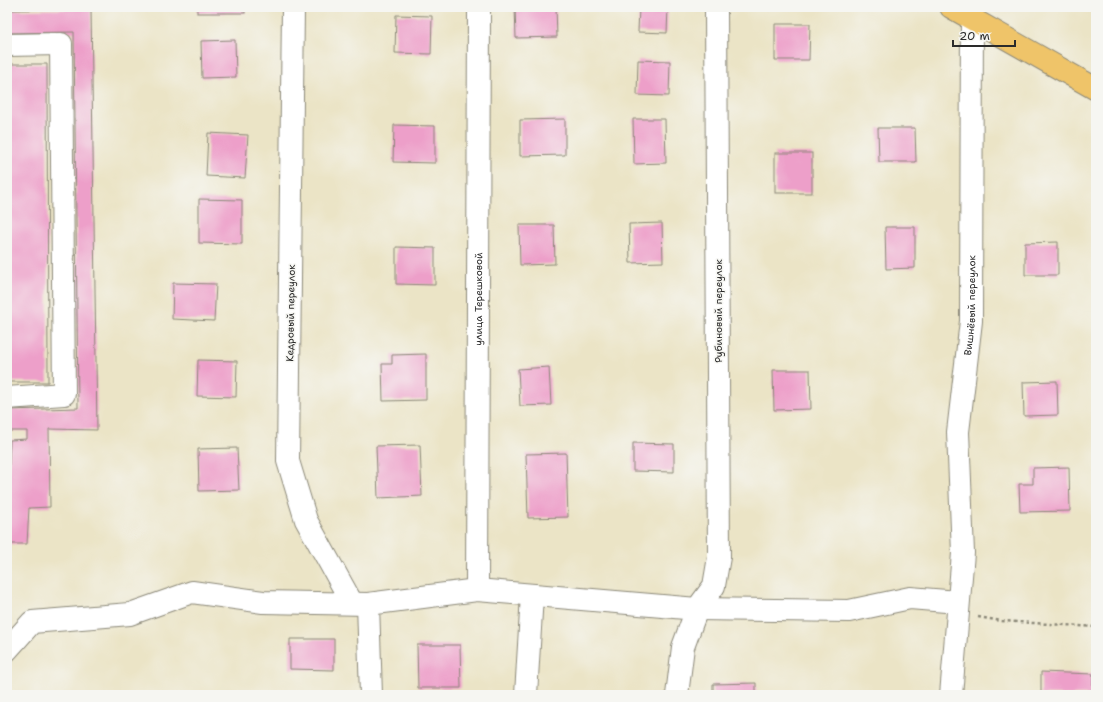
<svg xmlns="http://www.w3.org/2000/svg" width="1103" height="702" font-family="'Shantell Sans',sans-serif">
  <rect width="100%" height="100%" fill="#f6f6f2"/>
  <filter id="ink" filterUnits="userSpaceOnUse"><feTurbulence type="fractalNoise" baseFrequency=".025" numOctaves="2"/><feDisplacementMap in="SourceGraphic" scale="8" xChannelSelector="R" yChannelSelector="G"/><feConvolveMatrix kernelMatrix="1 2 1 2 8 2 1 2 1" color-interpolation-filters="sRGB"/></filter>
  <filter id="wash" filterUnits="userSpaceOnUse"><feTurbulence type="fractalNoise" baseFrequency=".012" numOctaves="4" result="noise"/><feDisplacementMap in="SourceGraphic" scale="16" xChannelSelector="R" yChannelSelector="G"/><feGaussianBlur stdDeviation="0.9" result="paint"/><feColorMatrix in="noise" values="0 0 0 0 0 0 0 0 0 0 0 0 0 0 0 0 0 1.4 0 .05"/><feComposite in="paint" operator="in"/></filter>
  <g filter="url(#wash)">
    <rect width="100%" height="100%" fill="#ebe4c6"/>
    <g id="blocks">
      <g fill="#ed9fc9">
        <rect x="197" y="7" width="48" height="6"/>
        <path d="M515,7H556L557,37L516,38Z"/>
        <path d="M639,7H668L667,33L638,32Z"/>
        <path d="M91,9L97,430L49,429L50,507L29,508L27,544H7V508L10,440L27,439V431H7V410L78,408L74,32L7,33V10Z"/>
        <path d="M396,15L432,16L431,54L395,53Z"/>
        <path d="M775,24H810L809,60H775Z"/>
        <path d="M235,40L236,77L202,78L201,41Z"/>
        <path d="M638,60L670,61L669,96L637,95Z"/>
        <path d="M8,64H47L48,382H9Z"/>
        <path d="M565,119V155L520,156V120Z"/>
        <path d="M633,119H665L666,163L634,164Z"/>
        <path d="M394,125L435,126V163L393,162Z"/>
        <path d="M878,128H915L916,162H879Z"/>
        <path d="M208,133L248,135L245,178L206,176Z"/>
        <rect x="775" y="153" width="37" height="40"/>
        <path d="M199,199L242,200V244L199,243Z"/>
        <path d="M662,223L663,262L630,263L629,224Z"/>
        <path d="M519,225H554L555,264L520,265Z"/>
        <path d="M885,227H915V268L886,269Z"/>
        <path d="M1058,242V275H1025V243Z"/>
        <path d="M396,247L435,248V285L396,284Z"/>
        <path d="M173,283L216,284L214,321L172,319Z"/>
        <path d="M426,354V400L383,401L382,364H392V355Z"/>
        <path d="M198,360L237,361L236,397L197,396Z"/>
        <path d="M549,367L551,405L520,406L518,369Z"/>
        <path d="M773,370H810L811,409L774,410Z"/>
        <path d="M1057,381L1058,415L1024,416L1023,382Z"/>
        <path d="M633,443L674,444V472L633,471Z"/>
        <path d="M420,445L422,496L378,498L376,446Z"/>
        <path d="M237,448L239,490L199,491L198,449Z"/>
        <path d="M566,453L568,517L528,518L526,454Z"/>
        <path d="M1069,467L1070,511L1020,512L1019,484H1033V468Z"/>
        <path d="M290,639H334V670L290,669Z"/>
        <path d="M417,645H460L461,688H418Z"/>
        <path d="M1041,672L1093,674L1092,695H1041Z"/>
        <path d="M756,683V695H713V684Z"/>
      </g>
    </g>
  </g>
  <g filter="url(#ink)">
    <use href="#blocks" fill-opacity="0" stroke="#8b8878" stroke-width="1"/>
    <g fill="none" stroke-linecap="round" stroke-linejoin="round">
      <defs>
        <g id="minor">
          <path d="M293,7L288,461L306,520L352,603"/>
          <path d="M7,45L61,44L64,394L7,398"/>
          <path id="s1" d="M477,590L479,7"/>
          <path d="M368,604L371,695"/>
          <path d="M7,650L32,622L130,614L192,592L263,602L368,604L477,590L697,609L849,611L910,598L958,602"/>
          <path d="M526,695L532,595"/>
          <path d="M677,695L683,647L697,609L714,586L719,557L716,7"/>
          <path id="s2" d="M951,695L963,553L958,432L971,321L972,7"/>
        </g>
        <path id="major" d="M951,7L1096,89"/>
      </defs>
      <use href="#minor" stroke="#8b8878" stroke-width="24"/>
      <use href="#major" stroke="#8b8878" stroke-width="24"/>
      <path stroke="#8b8878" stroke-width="2.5" stroke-dasharray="3 3" stroke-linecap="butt" d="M978,617L1002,621L1096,627"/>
      <use href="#minor" stroke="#fff" stroke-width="22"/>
      <use href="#major" stroke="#efc469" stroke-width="22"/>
    </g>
  </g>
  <g text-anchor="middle" stroke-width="3" stroke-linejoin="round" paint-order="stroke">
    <g font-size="10" fill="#2b2b2b" stroke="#f6f6f2">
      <text dy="4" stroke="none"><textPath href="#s1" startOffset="291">улица Терешковой</textPath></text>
      <text dy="4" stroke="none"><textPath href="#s2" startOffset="391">Вишнёвый переулок</textPath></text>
      <text transform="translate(718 311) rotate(-90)" y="4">Рубиновый переулок</text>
      <text transform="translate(290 313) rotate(-89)" y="4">Кедровый переулок</text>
    </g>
  </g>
  <rect width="1103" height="702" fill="none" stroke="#f6f6f2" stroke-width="24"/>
  <path d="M953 40v6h62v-6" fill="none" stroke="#2b2b2b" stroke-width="2"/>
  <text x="959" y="40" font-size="12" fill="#2b2b2b" stroke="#f6f6f2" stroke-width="3" paint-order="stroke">20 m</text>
</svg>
